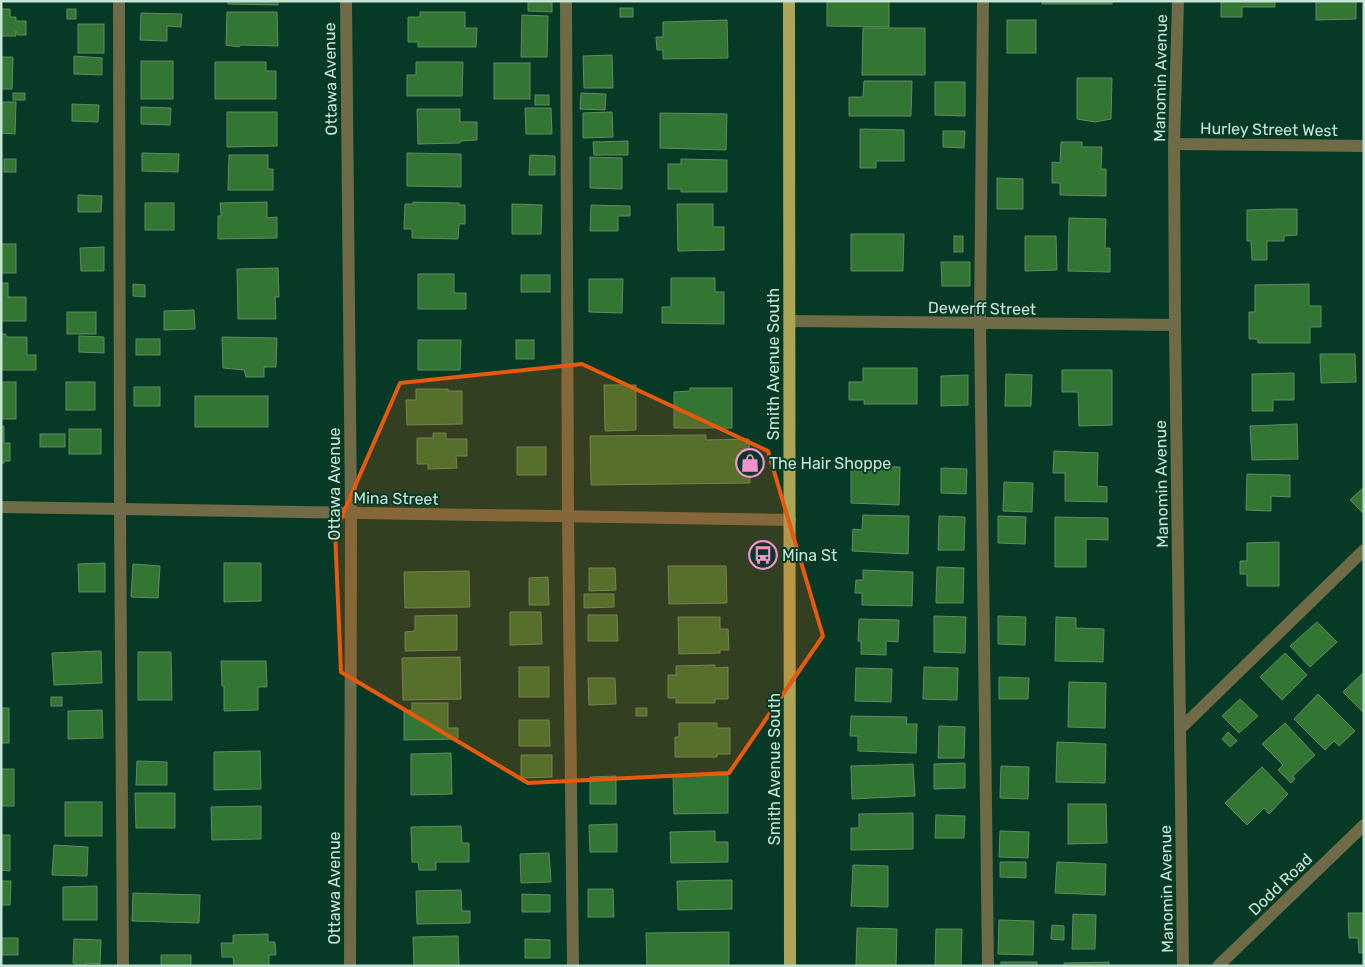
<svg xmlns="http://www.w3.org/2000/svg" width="1365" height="967" font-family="Rubik,sans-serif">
  <rect width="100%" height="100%" fill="#073927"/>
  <g fill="#337634" stroke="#628a61">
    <path d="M228,1H278V5L228,4Z"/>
    <path d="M528,1H552V12L528,11Z"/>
    <path d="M827,1H889V27L827,26Z"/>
    <rect x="1042" y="1" width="70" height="3"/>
    <path d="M1221,1H1275V7H1242V17H1221Z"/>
    <path d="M1316,1H1356V19L1316,20Z"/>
    <rect x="620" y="8" width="13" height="9"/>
    <path d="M1,9H10V17H16V21H26V35H18L16,31V36H1Z"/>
    <rect x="67" y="9" width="9" height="10"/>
    <path d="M227,12H277L278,46L241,45L239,47L226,45Z"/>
    <path d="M420,12H465V28H477L476,47H418V42H408V17H420Z"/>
    <path d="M141,13L182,14L181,27L167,26V41L140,40Z"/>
    <path d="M522,15L548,16L547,57H521Z"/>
    <path d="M727,20L728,58L663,59V50H657L656,37H663V22Z"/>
    <rect x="1007" y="20" width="29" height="33"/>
    <rect x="78" y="24" width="26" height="29"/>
    <path d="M863,28H925V75H862Z"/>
    <path d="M612,55L613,88H584L583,56Z"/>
    <path d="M74,56L102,58V75L74,74Z"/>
    <path d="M1,57H13L12,89H1Z"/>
    <rect x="141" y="61" width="32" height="38"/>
    <path d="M215,62H266V71H276V99H215Z"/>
    <path d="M416,62H463L462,96H407V75H416Z"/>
    <rect x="494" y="63" width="36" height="36"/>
    <path d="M1077,78H1112L1111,119L1095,122L1077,119Z"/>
    <path d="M864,81H912L911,116H849V97H863Z"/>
    <path d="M935,82H965V116L935,115Z"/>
    <rect x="13" y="93" width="12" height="7"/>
    <path d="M581,93L606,94L605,110L580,109Z"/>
    <rect x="535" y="95" width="14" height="10"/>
    <path d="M1,102H16L15,134L1,133Z"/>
    <path d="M72,104L99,105L98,122L72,121Z"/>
    <path d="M141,107L171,108L170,125L141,124Z"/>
    <path d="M525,108H551L552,134H526Z"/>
    <path d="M417,109H460V122H477V140L460,141V143L418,144Z"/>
    <path d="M227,112H277V146L227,147Z"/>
    <path d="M612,112L613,137L583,138V113Z"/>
    <path d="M660,113L727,114L726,150L660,148Z"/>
    <path d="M860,129L904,130V161H876V168H860Z"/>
    <path d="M943,131H965L964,148L943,147Z"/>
    <path d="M628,141V155H594L593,142Z"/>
    <path d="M1061,142H1082V147H1102L1101,169H1106V196L1060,195V183H1052V162L1060,163Z"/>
    <path d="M142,153L179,154L178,172L142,171Z"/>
    <path d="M407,153L461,154V187L407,186Z"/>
    <path d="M229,155H268V169H273V190H228Z"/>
    <path d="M530,155L555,156V175H529Z"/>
    <path d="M590,157L622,158V189L590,188Z"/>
    <rect x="4" y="159" width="12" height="13"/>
    <path d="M681,159L727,160V192H681V189H668V164H681Z"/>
    <path d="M997,178L1023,179V209H997Z"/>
    <path d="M78,195L102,196L101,212H78Z"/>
    <path d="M267,202V218L277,217V238L218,239V216H221L220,203Z"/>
    <path d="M413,202L459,203V205H465V224H459L458,239L412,238V229H404L405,204H413Z"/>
    <rect x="145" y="203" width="29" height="27"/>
    <path d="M512,204L542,205L541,234H512Z"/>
    <path d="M677,204H713V227H724V250L678,251Z"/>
    <path d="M591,205L630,206V216H618V231H590Z"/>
    <path d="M1278,209H1297V235L1284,236V241H1267V260H1252L1251,241H1247V210Z"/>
    <path d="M1069,218L1106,219L1105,248H1110V272L1068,271Z"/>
    <path d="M851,234H904L903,271H851Z"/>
    <rect x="954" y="236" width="9" height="16"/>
    <path d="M1025,236H1056L1057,270L1025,271Z"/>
    <rect x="1" y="244" width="15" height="29"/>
    <path d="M104,247V271H81L80,248Z"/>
    <path d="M941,262H970V286H942Z"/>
    <path d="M278,268L279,297H275L276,319H238L237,269Z"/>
    <path d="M418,274H454V293H466V309H418Z"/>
    <rect x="521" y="275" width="29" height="17"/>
    <path d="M671,278H715V292H724V324L662,323V307H671Z"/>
    <path d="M589,279H623L622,313L589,312Z"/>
    <path d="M1,283H8V297H26V321H1Z"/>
    <path d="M133,284L145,285V297L133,296Z"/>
    <path d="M1309,284V306H1321V327H1310V343H1258V339H1249V312H1255V285Z"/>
    <path d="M194,310L195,329L164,330V311Z"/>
    <rect x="67" y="312" width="29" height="22"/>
    <path d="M1,334H6V337H27V355H36V370H1Z"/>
    <path d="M79,336L104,337V353L79,352Z"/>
    <path d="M222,337L277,338L276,367H264V377H246L244,370L223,368Z"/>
    <rect x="136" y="339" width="24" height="16"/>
    <path d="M418,340H461L460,370H418Z"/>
    <rect x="516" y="340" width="18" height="19"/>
    <path d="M1320,354H1355L1356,382L1321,383Z"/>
    <path d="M863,368H917V404H864V400H849V382H863Z"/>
    <path d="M1062,370H1112V425L1079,426L1078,392H1062Z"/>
    <path d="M1294,373V400H1273V411H1252V374Z"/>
    <path d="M1006,374L1032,375L1031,406H1005Z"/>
    <path d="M968,375V405L941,406V376Z"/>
    <rect x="1" y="382" width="15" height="37"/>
    <rect x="66" y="382" width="29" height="28"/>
    <path d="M604,385H636V430L605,431Z"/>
    <rect x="134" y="387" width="26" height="19"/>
    <path d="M690,388H732V428H674V392L690,391Z"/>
    <path d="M416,389H448V391H462V424L407,425L406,400H416Z"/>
    <rect x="195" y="396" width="73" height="31"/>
    <path d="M1297,424L1298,459L1252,460L1250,426Z"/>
    <path d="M1,426H4V443H10V461H4V463H1Z"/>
    <rect x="69" y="429" width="32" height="25"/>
    <path d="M433,433H446V439H467V456H456L457,468L428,469V464H417V438H433Z"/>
    <rect x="40" y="434" width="25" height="13"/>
    <path d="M706,435V440L749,439L750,483L591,485L590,436Z"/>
    <rect x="517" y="447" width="29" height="28"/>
    <path d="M1054,451L1098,453L1097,486L1107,487V502L1065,501V473H1053Z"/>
    <path d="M851,466L900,467L899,505L851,503Z"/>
    <path d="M941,468L967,469L966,494L941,493Z"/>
    <path d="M1247,474L1290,475V497L1271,496V511L1246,510Z"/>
    <path d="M1004,482L1033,483L1032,512L1003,511Z"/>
    <path d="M1364,487V514L1350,500Z"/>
    <path d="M863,515L909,516L908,554L852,551L853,529L862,530Z"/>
    <path d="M939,516L965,517L964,550H938Z"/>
    <path d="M998,516L1026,517L1025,544L998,543Z"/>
    <path d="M1055,517L1108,518V540L1086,539V567H1055Z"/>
    <path d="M1279,542V586H1247V574H1240V561H1247V543Z"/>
    <path d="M105,563V592H79L78,564Z"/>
    <path d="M224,563H261V601L224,602Z"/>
    <path d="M133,564L160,566L158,598L131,597Z"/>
    <path d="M668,566H726L727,603L669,604Z"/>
    <path d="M937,567L964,568L963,603H936Z"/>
    <path d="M589,568H615L616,590L589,591Z"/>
    <path d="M863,570L913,572L912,606L862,605V593H855L856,580H863Z"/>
    <path d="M469,571L470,607L405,608L404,572Z"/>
    <path d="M548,577L549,605H529V578Z"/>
    <path d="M584,594H614V607L584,608Z"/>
    <path d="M510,612H541L542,644L510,645Z"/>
    <path d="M457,615V650L405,651V632L415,631V616Z"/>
    <path d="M588,615H617L618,641H588Z"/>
    <path d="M934,616L966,617L965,653L934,652Z"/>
    <path d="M998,616L1026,617L1025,645L998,644Z"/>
    <path d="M678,617H720V629H728L729,650H720V653L679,654Z"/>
    <path d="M1056,617L1076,618V628L1104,629L1103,662L1055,661Z"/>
    <path d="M859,619L899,620L898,642L886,641V655L861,654V641H858Z"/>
    <path d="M1317,622L1337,642L1310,667L1290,646Z"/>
    <path d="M101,651L102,683L54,685L52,653Z"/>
    <path d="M138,652H171L172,700H138Z"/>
    <path d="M1285,653L1307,675L1282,700L1260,677Z"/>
    <path d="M460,657L461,699L403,700L402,658Z"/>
    <path d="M221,661H266L267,687H258V710L224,711V686H222Z"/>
    <path d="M715,665V668L728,667V699H715V703H676V698H668V675H676V666Z"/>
    <rect x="519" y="667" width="30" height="30"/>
    <path d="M924,667L958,668L957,700L923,699Z"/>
    <path d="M856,668L892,669L891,702L855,701Z"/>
    <path d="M1364,672V713L1343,692Z"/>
    <path d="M999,677L1029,678L1028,699H999Z"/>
    <path d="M588,678H615L616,704L589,705Z"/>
    <path d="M1069,682L1106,683L1105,728L1068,727Z"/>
    <path d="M1318,694L1355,731L1339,746L1334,741L1325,750L1294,719Z"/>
    <rect x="51" y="697" width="11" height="9"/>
    <path d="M1240,699L1258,716L1239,733L1222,716Z"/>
    <path d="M412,703H448V728H458V739L404,740V711L412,710Z"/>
    <rect x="1" y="708" width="8" height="35"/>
    <rect x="636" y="708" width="11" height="8"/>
    <path d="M102,710L103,738L68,739V711Z"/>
    <path d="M851,716L907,717L906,724H917L916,753L858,751V736H850Z"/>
    <path d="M519,720H549L550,746H519Z"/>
    <path d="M679,723H717V728H730V754H717V757H675V737H679Z"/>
    <path d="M1285,723L1315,755L1293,776L1295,779L1291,783L1278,770L1283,765L1262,744Z"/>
    <path d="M939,726L965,727L964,758H938Z"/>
    <path d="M1228,732L1237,741L1230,747L1222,739Z"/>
    <path d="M1057,742L1106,744L1105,783L1056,782Z"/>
    <path d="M260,751L261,789L214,790V752Z"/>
    <path d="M451,753L452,794L411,795V754Z"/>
    <path d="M521,755H552V777L521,778Z"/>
    <path d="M137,761L167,762V785H136Z"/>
    <path d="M965,763V788L934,789V764Z"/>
    <path d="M913,764L915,796L852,799L851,766Z"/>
    <path d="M1001,766L1029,767L1028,799L1000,798Z"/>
    <path d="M1262,767L1288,794L1269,814L1264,808L1247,825L1225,803Z"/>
    <rect x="1" y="769" width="13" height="37"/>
    <path d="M728,775V813L674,814L673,776Z"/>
    <path d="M616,776V804H590V777Z"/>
    <path d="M135,793H175V828H136Z"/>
    <rect x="65" y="802" width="37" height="34"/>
    <path d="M1068,804H1106L1107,843L1068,844Z"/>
    <path d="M261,806V839L212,840L211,807Z"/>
    <path d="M913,813V849L851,850V828H859V814Z"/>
    <path d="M936,815L965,816L964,838H935Z"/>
    <path d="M617,824V852H590L589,825Z"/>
    <path d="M461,826L462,843H469V862H436V870H419L418,862H412L411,827Z"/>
    <path d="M715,831V842H728V862L671,863L670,832Z"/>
    <path d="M1000,831L1029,832L1028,858L999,857Z"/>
    <path d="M1,835H10V871L1,870Z"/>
    <path d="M54,845L88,847L87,876L52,875Z"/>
    <path d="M549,853L551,882L521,883L520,854Z"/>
    <path d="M1000,862H1026V878L1000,877Z"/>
    <path d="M1057,862L1106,864L1105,895L1055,893Z"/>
    <path d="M853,865L888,866V907L851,906Z"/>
    <path d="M732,880V909L678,910L677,881Z"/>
    <path d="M1,881H11L10,905H1Z"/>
    <path d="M97,886V920H63V887Z"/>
    <path d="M588,889H613L614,917H588Z"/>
    <path d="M461,890L462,911H470V923L417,924L416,891Z"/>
    <path d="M133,893L200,895L199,923L132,921Z"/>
    <path d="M522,894L550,895V912H522Z"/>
    <path d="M1348,913H1364V953H1359L1358,938H1349Z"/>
    <path d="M1073,914L1096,915L1095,949H1072Z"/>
    <path d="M999,920L1034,921L1033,955L998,954Z"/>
    <path d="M1052,925L1064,926V940L1051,939Z"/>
    <path d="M857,928L897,929L896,966H856Z"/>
    <path d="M936,929H962L961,966H935Z"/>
    <path d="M1,931L2,938H18V955H1V966Z"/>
    <path d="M729,932V966H647L646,933Z"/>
    <path d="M268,934V942H275L276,955H269V966H234L233,957H222L221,943H233V935Z"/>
    <path d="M458,936L459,966H414L413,937Z"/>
    <path d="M74,939L101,940L100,964L86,963V966H75V963H73Z"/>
    <path d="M525,939L550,940V958H525Z"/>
    <rect x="161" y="955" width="30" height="11"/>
    <rect x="1001" y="962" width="36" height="4"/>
    <path d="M1109,962V966H1064V963Z"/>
  </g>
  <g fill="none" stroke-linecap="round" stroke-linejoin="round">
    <g stroke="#6e6b46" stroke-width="12">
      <path d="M119,1L120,509L123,966"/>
      <path d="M346,1L351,513L350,966"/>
      <path d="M566,1L568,516L573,966"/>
      <path d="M983,1L980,324L988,966"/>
      <path d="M1178,1L1174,144L1175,325L1183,966"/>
      <path d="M1174,144L1364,146"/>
      <path d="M790,321L1175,325"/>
      <path d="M1,507L790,520"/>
      <path d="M1180,729L1364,550"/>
      <path d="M1218,966L1364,825"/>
    </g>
    <path stroke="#aca555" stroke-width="12" d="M789,1L790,966"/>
  </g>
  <path fill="#e8590c" fill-opacity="0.2" stroke="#e8590c" stroke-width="4" stroke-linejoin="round" d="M582,364L768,451L823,636L729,773L528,783L341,672L335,532L400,383Z"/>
  <defs>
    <symbol id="shop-ring" viewBox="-11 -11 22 22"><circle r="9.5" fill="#073927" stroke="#f790ce" stroke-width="1.5"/><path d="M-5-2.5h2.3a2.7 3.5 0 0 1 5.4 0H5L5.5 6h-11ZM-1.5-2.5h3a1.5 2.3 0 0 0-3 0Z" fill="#f790ce"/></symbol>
    <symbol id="bus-ring" viewBox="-11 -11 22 22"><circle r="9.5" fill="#073927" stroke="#f790ce" stroke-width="1.5"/><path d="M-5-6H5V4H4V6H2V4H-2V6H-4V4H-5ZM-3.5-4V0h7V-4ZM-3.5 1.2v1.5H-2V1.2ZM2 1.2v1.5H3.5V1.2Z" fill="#f790ce"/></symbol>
  </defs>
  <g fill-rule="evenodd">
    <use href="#shop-ring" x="734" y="447" width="32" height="32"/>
    <use href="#bus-ring" x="747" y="539" width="32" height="32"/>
  </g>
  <g text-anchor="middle" stroke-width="4" stroke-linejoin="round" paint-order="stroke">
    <g font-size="16" fill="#c7e5d6" stroke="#073927">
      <text transform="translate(1160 78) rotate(-89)" y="6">Manomin Avenue</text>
      <text transform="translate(330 79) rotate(-91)" y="6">Ottawa Avenue</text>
      <text transform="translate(1269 129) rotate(1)" y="6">Hurley Street West</text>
      <text transform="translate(982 308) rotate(1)" y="6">Dewerff Street</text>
      <text transform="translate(773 364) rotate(-90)" y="6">Smith Avenue South</text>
      <text transform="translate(334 484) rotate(-90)" y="6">Ottawa Avenue</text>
      <text transform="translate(1161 484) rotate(-91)" y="6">Manomin Avenue</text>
      <text transform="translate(396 498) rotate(1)" y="6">Mina Street</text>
      <text transform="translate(774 769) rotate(-90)" y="6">Smith Avenue South</text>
      <text transform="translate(1280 884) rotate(-44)" y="6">Dodd Road</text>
      <text transform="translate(334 888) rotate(-90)" y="6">Ottawa Avenue</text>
      <text transform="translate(1166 889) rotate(-91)" y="6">Manomin Avenue</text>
    </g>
    <g font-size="16" fill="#c7e5d6" stroke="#073927" text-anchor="start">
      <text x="769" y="469">The Hair Shoppe</text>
      <text x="782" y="561">Mina St</text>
    </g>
  </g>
  <rect width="1365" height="967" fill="none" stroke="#c7e5d6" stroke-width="5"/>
</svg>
